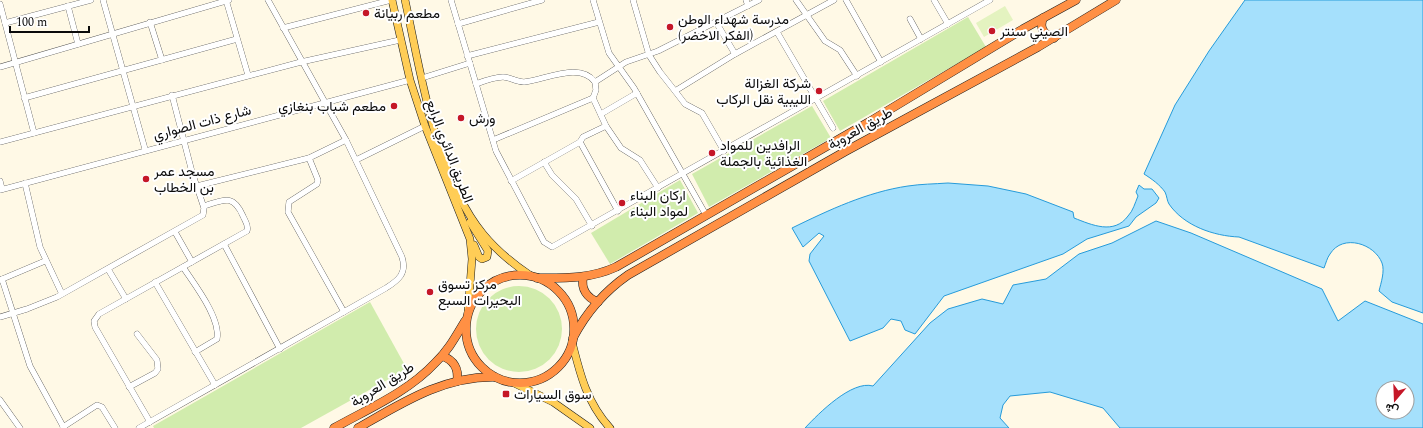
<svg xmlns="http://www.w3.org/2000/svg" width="1423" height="428" font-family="Spectral,Vazirmatn,serif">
  <rect width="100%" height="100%" fill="#fff9e6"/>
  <g fill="#d1ecad">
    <path d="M968,17L986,47L840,131L823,101Z"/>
    <path d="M812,106L831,138L709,207L692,174Z"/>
    <path d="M680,180L698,213L610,264L591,233Z"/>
    <circle cx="519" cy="329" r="43"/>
    <path d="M370,302L407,369L301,428H154L153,426Z"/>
  </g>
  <path fill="#e4f3c0" d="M1005,6L1013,20L984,37L976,23Z"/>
  <g fill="#a5e0fc" stroke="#269bda" fill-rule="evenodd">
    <path d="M1245,0H1423V313L1392,302L1379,291C1381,283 1385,271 1382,263C1375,244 1343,233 1330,254C1327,258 1326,263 1324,268L1239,237C1214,236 1184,226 1169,204C1167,201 1167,196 1165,192C1160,185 1152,179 1144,174L1175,105L1209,51Z"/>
    <path d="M948,183L988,186L1026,194L1073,212L1074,218C1092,225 1114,235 1128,216C1133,211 1135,203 1138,196L1136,192L1139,185L1144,189H1152L1159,198L1156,203L1136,217L1129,226L1087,239L1063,254L944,296L915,334L905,330L901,321L891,319L883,328L850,341L809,261L810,254L824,236L819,233L803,247L792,228C829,210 867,192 908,186C921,184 934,184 948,183Z"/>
    <path d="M1156,221L1191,233L1322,289L1338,321L1365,301L1423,324V428H1120L1103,408L1050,392L1010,396L1003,405L1000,418L1009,428H805C819,413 852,380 873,386L930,323L948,309L982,299L1003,304L1013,285L1046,279L1079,254L1112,243ZM1383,388H1407V412H1383Z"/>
  </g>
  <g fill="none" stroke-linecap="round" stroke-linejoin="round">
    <defs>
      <g id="minor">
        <path d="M103,0L145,149"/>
        <path d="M226,0L248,75"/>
        <path d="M451,0L496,151L544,242L552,247L990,0"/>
        <path d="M593,0L609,53L634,88L706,215"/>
        <path d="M633,0L649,55L660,72L675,91L735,54L834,0"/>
        <path d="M746,0L748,6"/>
        <path d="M796,0L825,41L840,50L857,76"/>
        <path d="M846,0L881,62"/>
        <path d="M934,0L948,24"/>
        <path d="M0,4L34,133"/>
        <path d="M68,6L78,44"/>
        <path d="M910,19L921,39"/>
        <path d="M150,22L162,60"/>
        <path d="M716,22L735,54"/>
        <path d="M5,23L91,0"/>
        <path d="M458,24L542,0"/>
        <path d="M283,28L391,0"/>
        <path d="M777,32L833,128"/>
        <path d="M467,56L599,22"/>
        <path d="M0,67L229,0"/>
        <path d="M422,78L470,63"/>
        <path d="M476,84C484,81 494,77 503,77C510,77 516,82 524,82C545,80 580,61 595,82"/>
        <path d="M675,91L685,104L702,113L724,151"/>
        <path d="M24,98L237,39"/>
        <path d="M601,114L637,93"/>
        <path d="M606,126L583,137L580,142L618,211"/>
        <path d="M493,140L593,98"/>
        <path d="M0,142L301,62L400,40"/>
        <path d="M309,158L318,180L317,184L289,202L288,212L344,312"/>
        <path d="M356,160L425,126"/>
        <path d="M544,162L552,175L576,199L592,226"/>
        <path d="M0,181L2,189"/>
        <path d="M511,181L580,142"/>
        <path d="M25,183L40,247L62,294"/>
        <path d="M197,186L309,158L346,140"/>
        <path d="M658,188L640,160L621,148L606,126L593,98L596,90L595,82L626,62L658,51L759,0"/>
        <path d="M0,190L410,80"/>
        <path d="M175,232L192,262"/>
        <path d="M224,244L280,349"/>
        <path d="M183,267C194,284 221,318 217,339L195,352"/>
        <path d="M108,269L126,299"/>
        <path d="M2,279L30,366L64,428"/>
        <path d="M0,280L45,261"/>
        <path d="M155,282L215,385"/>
        <path d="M0,317L27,309L57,297L203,215L204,208L192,172L172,95"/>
        <path d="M129,387L155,373L158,369L157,360L137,334"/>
        <path d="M0,400L20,428"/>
        <path d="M150,422L95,327L94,321L99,314L247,231C249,225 245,221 243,216C233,193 223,200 204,206"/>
        <path d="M63,427L97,405L102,407L115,428"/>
        <path d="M139,428L386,288C399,280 407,273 402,257L346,140L268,0"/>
      </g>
      <g id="major">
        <path d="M392,0L410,80L425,126L470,239L472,259L468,312"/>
        <path d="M405,0C421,73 435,175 483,234C497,251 513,264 531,276"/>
        <path d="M470,222L488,251L487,257L482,259L479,257L474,245"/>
        <path d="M572,342C580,374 587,403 610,428"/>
        <path d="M514,383L553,402L590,428"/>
      </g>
      <g id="highway">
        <path d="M1043,18C1039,28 1044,35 1054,38"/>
        <circle cx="520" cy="329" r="54"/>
        <path d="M583,277C581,289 587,298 598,302"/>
        <path d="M537,278C565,278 590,279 616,267L869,122L1023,29L1076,0"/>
        <path d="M573,338C586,313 605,291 628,275L846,151L1038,47L1116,0"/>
        <path d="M442,356C454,360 459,369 457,381"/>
        <path d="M334,428C368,409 408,392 435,363C448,351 456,336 465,321"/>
        <path d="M358,428C402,403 443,376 495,377"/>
      </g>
    </defs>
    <use href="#minor" stroke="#3d3d3d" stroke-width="6"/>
    <use href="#major" stroke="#1b1b1b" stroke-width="8"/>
    <use href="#highway" stroke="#1b1b1b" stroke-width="9"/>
    <use href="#minor" stroke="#fff" stroke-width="5.5"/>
    <use href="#major" stroke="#ffcd56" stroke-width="7"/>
    <use href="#highway" stroke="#ff9044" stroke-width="8"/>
  </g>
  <g fill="#c51728" stroke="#fff" stroke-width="1.5">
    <circle cx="366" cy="13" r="4"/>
    <circle cx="670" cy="27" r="4"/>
    <circle cx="992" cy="31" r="4"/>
    <circle cx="819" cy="91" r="4"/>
    <circle cx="394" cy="106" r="4"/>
    <circle cx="461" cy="118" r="4"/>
    <circle cx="712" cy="153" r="4"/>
    <circle cx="146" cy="179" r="4"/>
    <circle cx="622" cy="203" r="4"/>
    <circle cx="430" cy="292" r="4"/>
    <rect x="502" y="390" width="8" height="8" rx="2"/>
  </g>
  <g text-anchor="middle" stroke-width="4" stroke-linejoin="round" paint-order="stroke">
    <g font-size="14" fill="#0a0a0a" stroke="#fff" text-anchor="start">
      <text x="374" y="18">مطعم ربيانة</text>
      <text x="678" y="24">مدرسة شهداء الوطن<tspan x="678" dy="16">(الفكر الاخضر)</tspan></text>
      <text x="1000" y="36">الصيني سنتر</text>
      <text x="811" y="88" text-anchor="end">شركة الغزالة<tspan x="811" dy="16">الليبية نقل الركاب</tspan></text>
      <text x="386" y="111" text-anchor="end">مطعم شباب بنغازي</text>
      <text x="469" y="123">ورش</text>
      <text x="720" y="150">الرافدين للمواد<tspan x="720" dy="16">الغذائية بالجملة</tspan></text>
      <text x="154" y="176">مسجد عمر<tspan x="154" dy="16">بن الخطاب</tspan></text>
      <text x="630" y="200">اركان البناء<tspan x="630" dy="16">لمواد البناء</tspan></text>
      <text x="438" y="289">مركز تسوق<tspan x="438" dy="16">البحيرات السبع</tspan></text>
      <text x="514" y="399">سوق السيارات</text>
    </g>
    <g font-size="14" fill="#0a0a0a" stroke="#fff">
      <text transform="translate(202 122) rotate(-15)" y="5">شارع ذات الصواري</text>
      <text transform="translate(860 128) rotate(-29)" y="5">طريق العروبة</text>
      <text transform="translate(450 151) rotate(69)" y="5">الطريق الدائري الرابع</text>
      <text transform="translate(382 384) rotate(-32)" y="5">طريق العروبة</text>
    </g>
  </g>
  <g transform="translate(1395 400) rotate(199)"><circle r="19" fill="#ffffff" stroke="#9d9d9d"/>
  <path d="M0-3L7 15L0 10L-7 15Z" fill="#c51728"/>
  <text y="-6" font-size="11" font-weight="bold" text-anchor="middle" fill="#0a0a0a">ش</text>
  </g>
  <path d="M10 26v6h79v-6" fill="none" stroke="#0a0a0a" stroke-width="2"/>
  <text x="16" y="26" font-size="12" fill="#0a0a0a" stroke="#ffffff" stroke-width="3" paint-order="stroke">100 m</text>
</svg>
